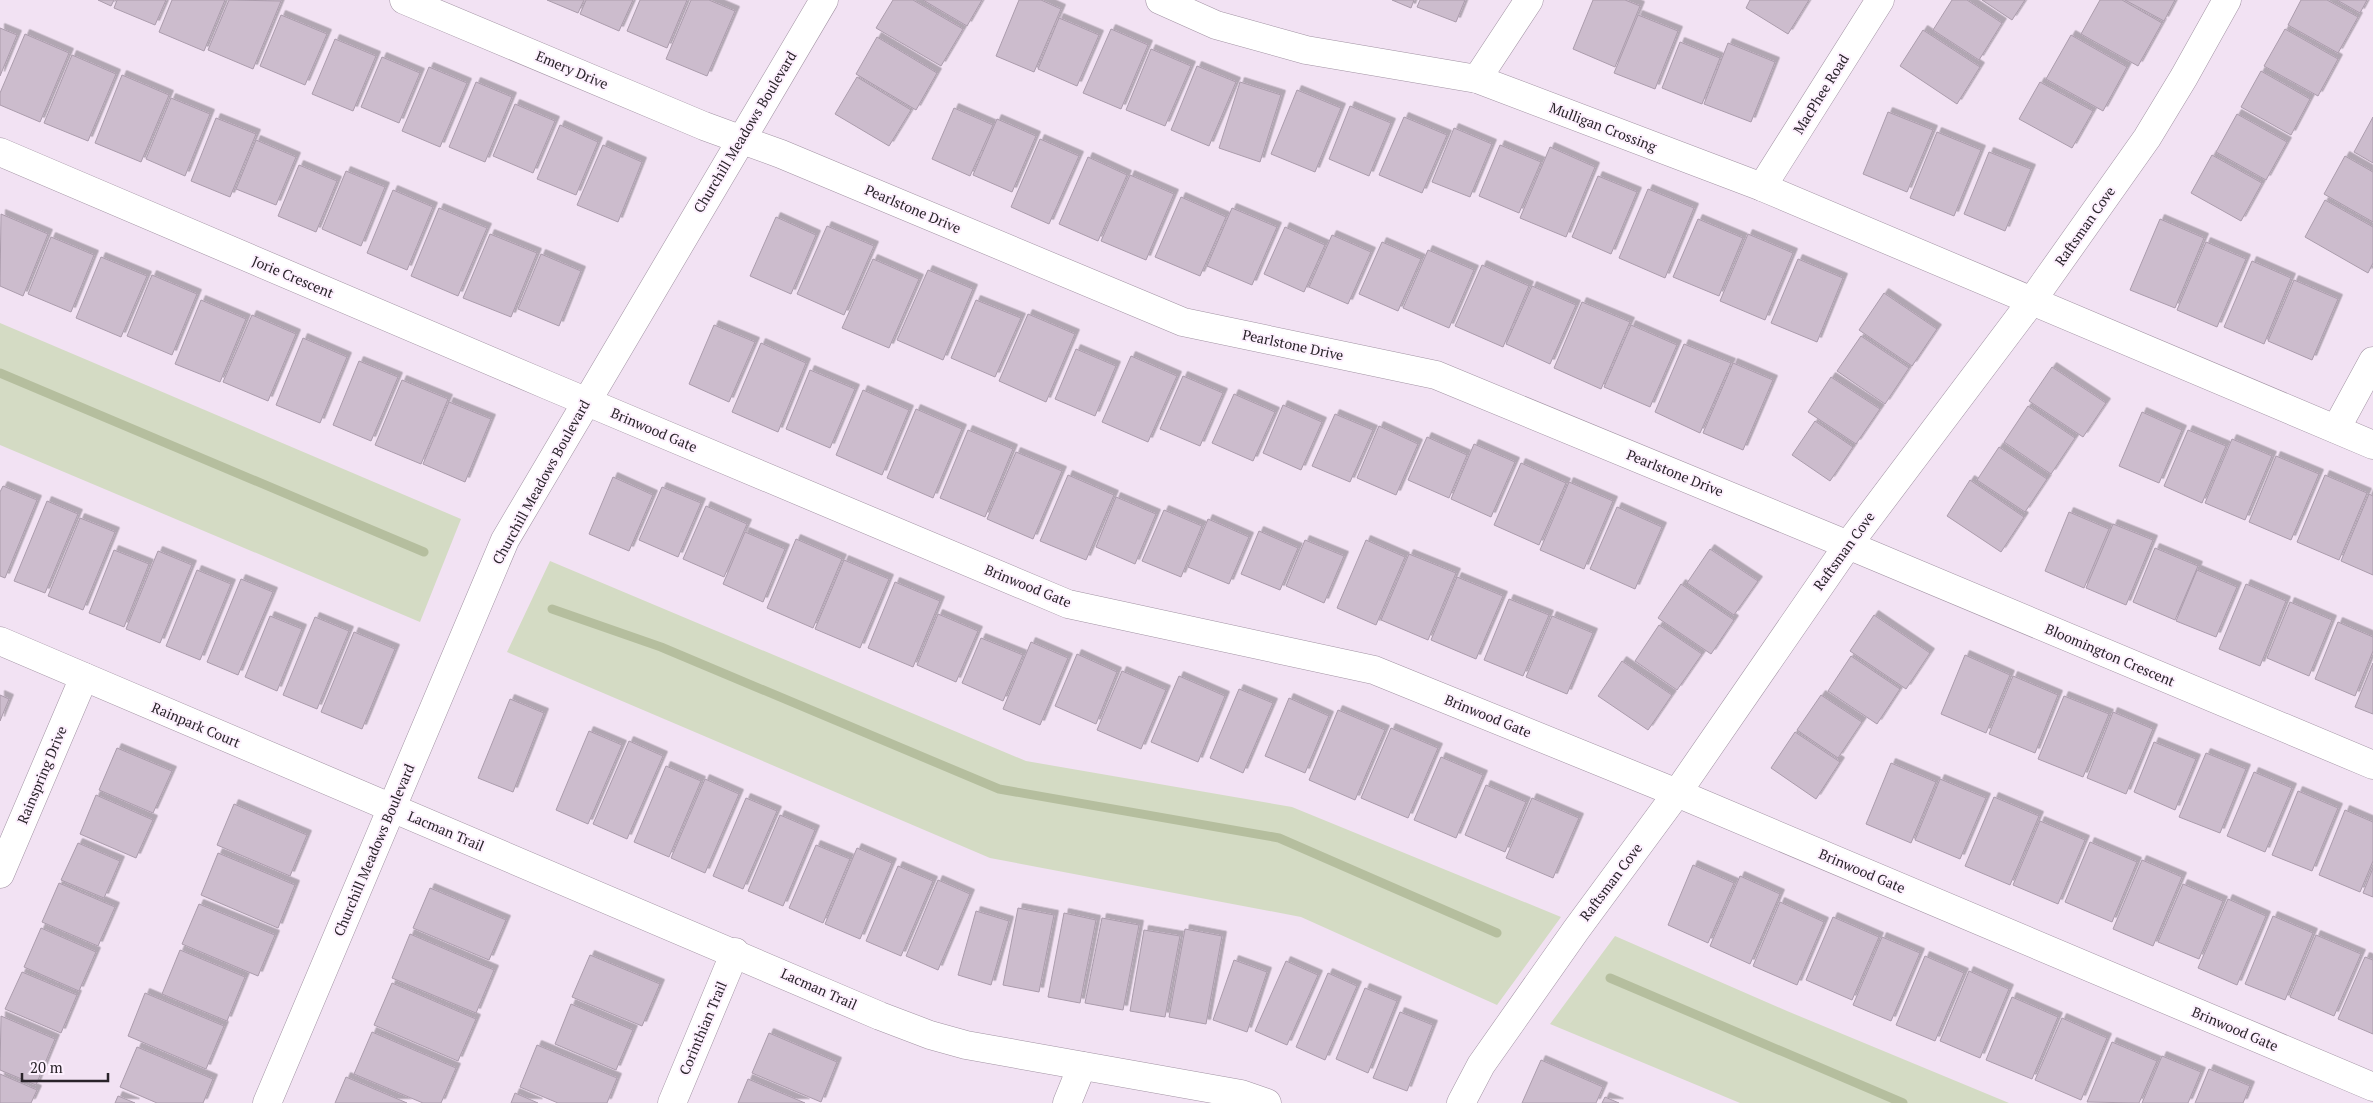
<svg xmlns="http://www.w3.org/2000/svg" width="2373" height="1103" font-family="'PT Serif',serif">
  <defs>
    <filter id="shadow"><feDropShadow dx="4.5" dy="-4.5" stdDeviation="0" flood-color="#0004"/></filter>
  </defs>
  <rect width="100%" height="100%" fill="#f2e2f3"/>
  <g fill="#d4dbc4">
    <path d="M0,323L461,519L420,622L0,445Z"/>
    <path d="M550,561L1026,761L1292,807L1561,917L1497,1005L1301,917L990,858L507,652Z"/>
    <path d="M1615,936L1787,1011L2009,1103H1740L1550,1024Z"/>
  </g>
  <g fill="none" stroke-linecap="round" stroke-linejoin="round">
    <g stroke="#b5be9e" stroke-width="9">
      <path d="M0,373L424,552"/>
      <path d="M552,609L661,647L999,789L1279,838L1497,933"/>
      <path d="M1610,978L1903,1103"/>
    </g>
  </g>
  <g fill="#ccbccd" stroke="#ab9cac" filter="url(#shadow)">
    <path d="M98,0H114L111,6Z"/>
    <path d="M117,0H166L155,25L114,8Z"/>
    <path d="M172,0H225L204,51L159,32Z"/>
    <path d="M229,0L281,1L253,69L208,50Z"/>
    <path d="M547,0H584L578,13Z"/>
    <path d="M586,0H633L619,31L580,14Z"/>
    <path d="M640,0H687L667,48L627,31Z"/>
    <path d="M691,0H709L735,11L707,76L666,59Z"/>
    <path d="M893,0H913L963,29L941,66L876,28Z"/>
    <path d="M923,0H982L967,26Z"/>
    <path d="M1019,0H1041L1061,9L1034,72L996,56Z"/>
    <path d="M1392,0H1414L1411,8Z"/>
    <path d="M1420,0H1465L1456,22L1417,7Z"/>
    <path d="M1593,0H1625L1640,6L1615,67L1573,49Z"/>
    <path d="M1750,0H1809L1788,34L1746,8Z"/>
    <path d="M1952,0H1967L2002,23L1979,60L1933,30Z"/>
    <path d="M1982,0H2025L2012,20Z"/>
    <path d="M2100,0H2122L2162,23L2138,66L2081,34Z"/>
    <path d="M2125,0H2175L2164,21Z"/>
    <path d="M2301,0H2327L2358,17L2338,53L2288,25Z"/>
    <path d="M2337,0H2367L2360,13Z"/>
    <path d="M281,15L327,34L305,85L260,66Z"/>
    <path d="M1638,15L1678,31L1655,89L1614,73Z"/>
    <path d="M1059,18L1099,35L1077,86L1038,69Z"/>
    <path d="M0,28L17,35L0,76Z"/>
    <path d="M1111,29L1148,45L1121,109L1083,93Z"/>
    <path d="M2285,29L2338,59L2318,96L2264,66Z"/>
    <path d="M1923,30L1980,67L1957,104L1900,66Z"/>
    <path d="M25,34L69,53L40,122L0,105V93Z"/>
    <path d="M2071,35L2127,67L2103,111L2046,79Z"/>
    <path d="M877,37L937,73L916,110L856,74Z"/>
    <path d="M335,39L376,56L353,111L312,94Z"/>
    <path d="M1680,42L1720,58L1702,104L1662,88Z"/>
    <path d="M1728,43L1775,62L1751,122L1704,104Z"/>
    <path d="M1151,49L1191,66L1165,126L1126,110Z"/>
    <path d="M72,55L116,74L88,141L44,123Z"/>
    <path d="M382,57L420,73L399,123L361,107Z"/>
    <path d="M1197,66L1236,82L1209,146L1171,130Z"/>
    <path d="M429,67L467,83L440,147L402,131Z"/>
    <path d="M2261,71L2310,99L2291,135L2241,107Z"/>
    <path d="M122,75L169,95L141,162L95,143Z"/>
    <path d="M857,77L911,110L889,146L835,114Z"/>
    <path d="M476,82L512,97L485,162L449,147Z"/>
    <path d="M1240,82L1281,95L1260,162L1219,148Z"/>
    <path d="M2040,82L2093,111L2072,148L2019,119Z"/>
    <path d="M1297,90L1341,108L1315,172L1271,154Z"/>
    <path d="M171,98L210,114L185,176L146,159Z"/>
    <path d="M515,104L555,121L533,173L493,156Z"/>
    <path d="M1350,106L1391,123L1369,176L1329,159Z"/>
    <path d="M954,108L993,125L970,176L932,159Z"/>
    <path d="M1888,112L1933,130L1907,192L1863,174Z"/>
    <path d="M2237,114L2287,142L2266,180L2216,152Z"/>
    <path d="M1404,117L1447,135L1422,193L1379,175Z"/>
    <path d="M2373,117V163L2354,152Z"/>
    <path d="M216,118L256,134L230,197L191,181Z"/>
    <path d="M997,119L1036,136L1012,192L973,175Z"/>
    <path d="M560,125L598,142L576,195L537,179Z"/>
    <path d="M1454,128L1492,144L1470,197L1432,182Z"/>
    <path d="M1937,132L1981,150L1954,216L1910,198Z"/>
    <path d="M1040,139L1079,156L1049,224L1011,207Z"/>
    <path d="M256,140L296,157L276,205L236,189Z"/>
    <path d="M603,145L642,162L618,222L577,205Z"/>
    <path d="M1500,145L1541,162L1519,213L1479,196Z"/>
    <path d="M1550,147L1595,167L1566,237L1520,218Z"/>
    <path d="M1989,152L2031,169L2005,231L1964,214Z"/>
    <path d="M2212,155L2262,183L2241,221L2191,193Z"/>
    <path d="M2345,156L2373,172V222L2324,194Z"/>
    <path d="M1088,157L1127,175L1098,241L1059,224Z"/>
    <path d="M299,165L337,181L316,232L278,216Z"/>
    <path d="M346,171L385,187L361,246L322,229Z"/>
    <path d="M1130,175L1174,194L1146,260L1101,241Z"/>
    <path d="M1598,176L1637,192L1611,254L1572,237Z"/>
    <path d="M1648,189L1694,208L1665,278L1619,258Z"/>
    <path d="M393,190L433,207L407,270L367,253Z"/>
    <path d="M1181,197L1226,217L1200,276L1155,257Z"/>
    <path d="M2325,200L2373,227V263L2368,273L2305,237Z"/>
    <path d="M439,208L487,228L458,296L411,276Z"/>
    <path d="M1232,208L1277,227L1252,285L1207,266Z"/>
    <path d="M1,214L48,234L23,296L0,286Z"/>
    <path d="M776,217L816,235L791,294L750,276Z"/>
    <path d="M1698,219L1743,238L1719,296L1673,277Z"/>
    <path d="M2160,219L2204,238L2175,308L2130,290Z"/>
    <path d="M827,226L874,246L844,315L797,294Z"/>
    <path d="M1285,227L1325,245L1304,292L1264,274Z"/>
    <path d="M490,234L537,253L511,317L463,298Z"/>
    <path d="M1748,234L1793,253L1765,320L1720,301Z"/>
    <path d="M1332,235L1371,252L1348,304L1309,287Z"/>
    <path d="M51,237L94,255L71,312L28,294Z"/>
    <path d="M1382,242L1421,259L1398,311L1359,294Z"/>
    <path d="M2206,242L2246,259L2217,327L2177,310Z"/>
    <path d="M1428,250L1474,270L1449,328L1403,308Z"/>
    <path d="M541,254L581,271L559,326L518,309Z"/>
    <path d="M101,257L147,276L121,337L76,318Z"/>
    <path d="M873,259L919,279L889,348L842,328Z"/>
    <path d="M1798,259L1843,278L1817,342L1771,323Z"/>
    <path d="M2252,261L2291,278L2264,344L2224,327Z"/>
    <path d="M1482,265L1529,286L1503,347L1455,326Z"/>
    <path d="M928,270L973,289L943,360L897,340Z"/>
    <path d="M152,275L197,294L172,355L127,336Z"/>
    <path d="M2294,280L2338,299L2312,360L2268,341Z"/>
    <path d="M1532,286L1576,305L1550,364L1506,344Z"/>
    <path d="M1884,293L1937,329L1912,366L1859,330Z"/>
    <path d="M201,300L246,319L220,382L175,364Z"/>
    <path d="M976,300L1021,318L995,377L951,358Z"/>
    <path d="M1582,302L1630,322L1601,389L1554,368Z"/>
    <path d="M1028,314L1075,334L1046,402L999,381Z"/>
    <path d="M252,315L296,334L268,401L223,382Z"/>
    <path d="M714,325L755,342L729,402L689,384Z"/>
    <path d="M1631,325L1677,345L1650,407L1604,387Z"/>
    <path d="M1861,336L1909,368L1885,404L1837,371Z"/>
    <path d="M303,338L347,357L320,423L276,405Z"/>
    <path d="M761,343L806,363L778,432L732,412Z"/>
    <path d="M1684,344L1731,363L1700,433L1655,412Z"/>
    <path d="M1076,349L1116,366L1095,416L1055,399Z"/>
    <path d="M1131,356L1177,376L1148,442L1102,422Z"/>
    <path d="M359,361L398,377L371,441L333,425Z"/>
    <path d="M1733,363L1773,380L1743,450L1703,433Z"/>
    <path d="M2052,367L2106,403L2083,437L2029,401Z"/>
    <path d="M810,370L855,389L830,448L786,429Z"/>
    <path d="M1183,376L1223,393L1200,446L1160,429Z"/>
    <path d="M1831,377L1880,409L1856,444L1808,412Z"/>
    <path d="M402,380L448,399L421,464L375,445Z"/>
    <path d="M863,390L909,410L882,475L836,455Z"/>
    <path d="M1234,394L1275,412L1253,461L1212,443Z"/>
    <path d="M449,402L491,419L465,482L423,464Z"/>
    <path d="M1283,405L1322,422L1301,470L1263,453Z"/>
    <path d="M2028,406L2075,438L2051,474L2004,442Z"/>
    <path d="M916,409L962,429L933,498L887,478Z"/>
    <path d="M2142,412L2182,430L2159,483L2119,466Z"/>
    <path d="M1335,414L1373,430L1350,482L1312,466Z"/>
    <path d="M1815,421L1853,447L1830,481L1792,455Z"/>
    <path d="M1379,426L1418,444L1396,495L1357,478Z"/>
    <path d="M968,430L1013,449L985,517L940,498Z"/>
    <path d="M2188,430L2226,446L2202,503L2164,486Z"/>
    <path d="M1427,437L1467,455L1449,498L1408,480Z"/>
    <path d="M2232,439L2272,456L2245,520L2205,503Z"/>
    <path d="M1474,444L1515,462L1491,517L1451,499Z"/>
    <path d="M1999,447L2047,479L2025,512L1977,480Z"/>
    <path d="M1016,452L1062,471L1033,539L987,519Z"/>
    <path d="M2276,456L2319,474L2291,540L2249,522Z"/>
    <path d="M1521,463L1566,483L1539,545L1494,525Z"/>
    <path d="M1068,475L1114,495L1086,560L1040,541Z"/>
    <path d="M2325,475L2367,493L2339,560L2297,542Z"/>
    <path d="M613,477L653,495L629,551L589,534Z"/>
    <path d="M1970,480L2024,517L2001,552L1947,516Z"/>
    <path d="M1569,482L1613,501L1584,569L1540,550Z"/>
    <path d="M3,486L37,500L5,578L0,576V492Z"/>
    <path d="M662,487L701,503L678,557L639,540Z"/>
    <path d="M2369,494L2373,496V575L2341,561Z"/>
    <path d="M1116,497L1156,514L1135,564L1096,547Z"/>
    <path d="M47,501L78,514L45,593L14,581Z"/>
    <path d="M706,506L747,524L724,577L683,559Z"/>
    <path d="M1617,507L1662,527L1635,589L1590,569Z"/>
    <path d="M1164,510L1202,526L1181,577L1142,561Z"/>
    <path d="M2069,512L2109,529L2084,588L2045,571Z"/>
    <path d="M80,518L115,532L83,610L48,596Z"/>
    <path d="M1208,519L1249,537L1229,584L1188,567Z"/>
    <path d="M2113,524L2153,540L2126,605L2086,588Z"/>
    <path d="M1259,531L1298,548L1280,590L1241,574Z"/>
    <path d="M745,532L785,549L763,602L723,584Z"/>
    <path d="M796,539L842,559L813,628L767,608Z"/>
    <path d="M1305,540L1344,556L1324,603L1286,586Z"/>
    <path d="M1366,540L1405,557L1376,625L1337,608Z"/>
    <path d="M2155,548L2198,566L2175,620L2133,602Z"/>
    <path d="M1710,549L1758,581L1734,615L1687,583Z"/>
    <path d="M114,550L149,564L124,627L89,613Z"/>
    <path d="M158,551L192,565L160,643L126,629Z"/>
    <path d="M1409,554L1456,573L1428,640L1381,620Z"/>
    <path d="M844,560L889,579L860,648L815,629Z"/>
    <path d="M197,570L231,584L200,660L166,646Z"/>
    <path d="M2197,570L2237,587L2216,637L2176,621Z"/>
    <path d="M1457,577L1503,596L1476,659L1431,640Z"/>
    <path d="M241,579L273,592L238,675L207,662Z"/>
    <path d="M895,582L940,601L913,667L868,648Z"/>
    <path d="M1681,584L1734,620L1711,654L1658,618Z"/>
    <path d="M2246,584L2286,601L2260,666L2219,649Z"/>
    <path d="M1509,599L1549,615L1523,676L1484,660Z"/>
    <path d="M2290,602L2332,620L2309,676L2267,658Z"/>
    <path d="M938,614L978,631L956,682L917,665Z"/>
    <path d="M1874,615L1930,653L1906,689L1850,651Z"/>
    <path d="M270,616L302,629L277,691L245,677Z"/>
    <path d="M1552,616L1593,633L1567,694L1526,677Z"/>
    <path d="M315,617L349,631L317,709L283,695Z"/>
    <path d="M2338,622L2373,637V651L2355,696L2315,679Z"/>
    <path d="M1659,625L1702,654L1677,690L1635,661Z"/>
    <path d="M354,632L395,649L362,729L321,712Z"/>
    <path d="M981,638L1023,655L1003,701L962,683Z"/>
    <path d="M1031,642L1068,658L1040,725L1003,709Z"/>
    <path d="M1077,654L1117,672L1096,724L1055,706Z"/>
    <path d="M1965,655L2010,675L1986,733L1941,714Z"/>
    <path d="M1851,656L1900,689L1877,724L1828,691Z"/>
    <path d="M1622,661L1672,695L1648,730L1598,696Z"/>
    <path d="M2373,663V714L2355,707Z"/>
    <path d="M1122,671L1166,690L1141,749L1097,730Z"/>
    <path d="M1179,676L1225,696L1198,762L1151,742Z"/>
    <path d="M2013,676L2058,695L2035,753L1989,734Z"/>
    <path d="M1239,689L1273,703L1243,773L1210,758Z"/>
    <path d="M0,695L9,699L0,721Z"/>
    <path d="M1821,695L1862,722L1838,758L1797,730Z"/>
    <path d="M2064,696L2109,714L2083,777L2038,759Z"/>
    <path d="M1289,698L1329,716L1305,773L1265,756Z"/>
    <path d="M510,699L544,713L513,792L478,778Z"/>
    <path d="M1338,710L1385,730L1355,800L1309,780Z"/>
    <path d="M2113,712L2153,729L2126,794L2087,778Z"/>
    <path d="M1391,728L1438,748L1408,818L1361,798Z"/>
    <path d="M589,731L622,745L588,824L556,810Z"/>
    <path d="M1795,732L1840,762L1816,799L1771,768Z"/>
    <path d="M629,741L663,756L627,839L593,824Z"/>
    <path d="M2154,742L2196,759L2175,810L2134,792Z"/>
    <path d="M117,748L172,771L153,813L99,790Z"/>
    <path d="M2206,753L2246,769L2220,833L2179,817Z"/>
    <path d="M1441,757L1483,775L1456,838L1414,820Z"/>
    <path d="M1891,763L1936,782L1911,843L1866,824Z"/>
    <path d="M666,766L701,781L669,857L634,842Z"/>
    <path d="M2254,772L2292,788L2265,852L2227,836Z"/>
    <path d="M705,779L739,794L705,873L671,858Z"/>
    <path d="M1940,779L1986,798L1960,859L1915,840Z"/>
    <path d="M1486,785L1526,802L1505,852L1465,835Z"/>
    <path d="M2298,791L2338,808L2312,871L2272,855Z"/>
    <path d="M96,795L153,820L136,858L80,834Z"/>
    <path d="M1994,797L2039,816L2010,885L1965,866Z"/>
    <path d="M746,798L777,811L743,889L713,876Z"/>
    <path d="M1532,798L1579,818L1553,878L1506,858Z"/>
    <path d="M234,804L307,835L290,876L217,845Z"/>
    <path d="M2345,810L2373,822V861L2360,892L2319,875Z"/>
    <path d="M780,815L815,830L783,906L748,891Z"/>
    <path d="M2040,821L2085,840L2058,904L2013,885Z"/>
    <path d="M2090,842L2137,862L2112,922L2065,902Z"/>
    <path d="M78,843L120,861L104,898L61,880Z"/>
    <path d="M816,845L850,859L823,923L789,908Z"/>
    <path d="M857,848L892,863L860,939L825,924Z"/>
    <path d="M218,853L295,885L278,928L201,895Z"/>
    <path d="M2142,860L2182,877L2153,946L2113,929Z"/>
    <path d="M1693,865L1734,883L1708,943L1668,925Z"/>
    <path d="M898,866L933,881L901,956L866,941Z"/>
    <path d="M2373,868V897L2363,893Z"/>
    <path d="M1740,876L1780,894L1750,964L1710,946Z"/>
    <path d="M938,880L970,894L938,970L906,956Z"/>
    <path d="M59,883L115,907L98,946L42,922Z"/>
    <path d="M2183,884L2223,901L2199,959L2158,942Z"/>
    <path d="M430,888L506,920L489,960L413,928Z"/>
    <path d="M2228,899L2266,916L2237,985L2198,968Z"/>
    <path d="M1780,902L1824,922L1797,985L1753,966Z"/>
    <path d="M199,904L275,935L258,976L182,944Z"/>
    <path d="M1018,908L1054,915L1039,992L1003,985Z"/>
    <path d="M976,911L1009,921L991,985L958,975Z"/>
    <path d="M1064,913L1096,920L1080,1003L1048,997Z"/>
    <path d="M2273,916L2313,933L2285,1000L2245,984Z"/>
    <path d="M1833,917L1879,937L1852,1000L1806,980Z"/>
    <path d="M1102,918L1139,925L1123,1010L1085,1003Z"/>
    <path d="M41,928L96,952L79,991L24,967Z"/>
    <path d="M1185,929L1222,936L1206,1024L1169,1017Z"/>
    <path d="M1144,930L1180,936L1165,1017L1130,1011Z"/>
    <path d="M410,934L494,970L476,1013L392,978Z"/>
    <path d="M2316,935L2361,954L2334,1016L2290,997Z"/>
    <path d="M1882,937L1920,953L1891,1021L1853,1005Z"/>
    <path d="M180,950L245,977L227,1021L162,994Z"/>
    <path d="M590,955L660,984L642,1026L572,997Z"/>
    <path d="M1925,956L1964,973L1935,1041L1896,1025Z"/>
    <path d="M2365,957L2373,960V1034L2338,1019Z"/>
    <path d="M1234,960L1267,972L1247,1032L1213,1020Z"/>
    <path d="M1286,961L1318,975L1287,1045L1255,1031Z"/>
    <path d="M1969,971L2009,989L1980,1058L1940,1041Z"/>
    <path d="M22,972L77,995L61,1033L5,1009Z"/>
    <path d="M1328,973L1357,986L1325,1060L1296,1047Z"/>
    <path d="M392,983L476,1019L458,1061L374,1025Z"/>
    <path d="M1365,988L1397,1001L1368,1073L1336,1059Z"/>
    <path d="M145,993L224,1026L206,1069L128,1036Z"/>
    <path d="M2012,997L2058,1017L2032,1079L1986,1060Z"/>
    <path d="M571,1004L633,1030L616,1070L555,1044Z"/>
    <path d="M1400,1012L1433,1025L1407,1091L1373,1078Z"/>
    <path d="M1,1016L55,1039L36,1085L0,1070Z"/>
    <path d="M2062,1018L2107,1038L2081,1100L2035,1080Z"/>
    <path d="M372,1032L456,1068L441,1103H423L354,1074Z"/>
    <path d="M769,1033L837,1062L821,1102L752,1073Z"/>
    <path d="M2112,1042L2157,1061L2139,1103L2087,1102Z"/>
    <path d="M537,1045L617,1078L607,1103H558L520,1087Z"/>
    <path d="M137,1047L213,1079L203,1103H157L120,1087Z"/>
    <path d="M2162,1056L2201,1072L2188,1103H2142Z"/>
    <path d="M1541,1060L1603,1087L1596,1103H1522Z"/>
    <path d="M2209,1069L2250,1086L2243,1103H2195Z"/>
    <path d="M0,1074L37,1090L31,1103H0Z"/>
    <path d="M346,1077L407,1103H335Z"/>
    <path d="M748,1079L805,1103H738Z"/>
    <path d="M515,1093L538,1103H511Z"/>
    <path d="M118,1096L135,1103H115Z"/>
    <path d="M1605,1097L1619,1103H1602Z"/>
  </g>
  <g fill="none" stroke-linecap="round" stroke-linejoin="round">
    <defs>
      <g id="minor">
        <path d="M404,0L704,126L781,154L1183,322L1436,375L1848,545L2373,765"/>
        <path d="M1160,0L1216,25L1306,50L1477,79L1762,187L2373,445"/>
        <path d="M1477,79L1529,0"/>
        <path d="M0,152L547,385L1068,604L1374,670L1677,793L2373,1087"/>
        <path d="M1762,187L1880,0"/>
        <path d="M2336,429L2373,361"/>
        <path d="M0,641L880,1016L930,1035L966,1045L1241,1094L1267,1103"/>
        <path d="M0,874L84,677"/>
        <path d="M267,1103L505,540L824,0"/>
        <path d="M672,1103L735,952"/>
        <path d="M1067,1103L1082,1066"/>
        <path d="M1461,1103L1481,1065L1576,930L1677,793L1848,545L2031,302L2147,138L2184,77L2227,0"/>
      </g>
    </defs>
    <use href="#minor" stroke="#a192a2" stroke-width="29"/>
    <use href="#minor" stroke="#fff" stroke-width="28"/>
  </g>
  <g text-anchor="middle" stroke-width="4" stroke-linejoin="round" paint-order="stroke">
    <g font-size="14" fill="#292329" stroke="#fdf0fe">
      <text transform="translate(572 70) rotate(23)" y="5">Emery Drive</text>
      <text transform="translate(1821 94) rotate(-58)" y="5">MacPhee Road</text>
      <text transform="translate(1603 127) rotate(21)" y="5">Mulligan Crossing</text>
      <text transform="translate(745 132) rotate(-59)" y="5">Churchill Meadows Boulevard</text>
      <text transform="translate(913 209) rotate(23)" y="5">Pearlstone Drive</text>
      <text transform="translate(2085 226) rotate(-55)" y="5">Raftsman Cove</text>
      <text transform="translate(293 277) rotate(23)" y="5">Jorie Crescent</text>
      <text transform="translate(1293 345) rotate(12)" y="5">Pearlstone Drive</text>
      <text transform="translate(654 430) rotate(23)" y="5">Brinwood Gate</text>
      <text transform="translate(1675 473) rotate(22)" y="5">Pearlstone Drive</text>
      <text transform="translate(541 482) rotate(-61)" y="5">Churchill Meadows Boulevard</text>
      <text transform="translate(1844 551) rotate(-54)" y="5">Raftsman Cove</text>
      <text transform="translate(1028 586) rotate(22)" y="5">Brinwood Gate</text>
      <text transform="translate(2110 655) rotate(23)" y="5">Bloomington Crescent</text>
      <text transform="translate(1488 716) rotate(22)" y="5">Brinwood Gate</text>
      <text transform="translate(196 725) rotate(23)" y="5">Rainpark Court</text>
      <text transform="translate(42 775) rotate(-67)" y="5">Rainspring Drive</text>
      <text transform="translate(446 831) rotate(23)" y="5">Lacman Trail</text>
      <text transform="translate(374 850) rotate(-67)" y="5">Churchill Meadows Boulevard</text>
      <text transform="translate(1862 871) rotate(23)" y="5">Brinwood Gate</text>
      <text transform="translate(1611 882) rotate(-53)" y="5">Raftsman Cove</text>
      <text transform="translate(819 989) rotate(24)" y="5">Lacman Trail</text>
      <text transform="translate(703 1028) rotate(-67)" y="5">Corinthian Trail</text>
      <text transform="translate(2235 1029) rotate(23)" y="5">Brinwood Gate</text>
    </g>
  </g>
  <path d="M22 1073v8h86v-8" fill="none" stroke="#292329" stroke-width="2.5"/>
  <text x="30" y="1073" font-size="15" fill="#292329" stroke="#fdf0fe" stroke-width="4" paint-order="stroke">20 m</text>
</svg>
